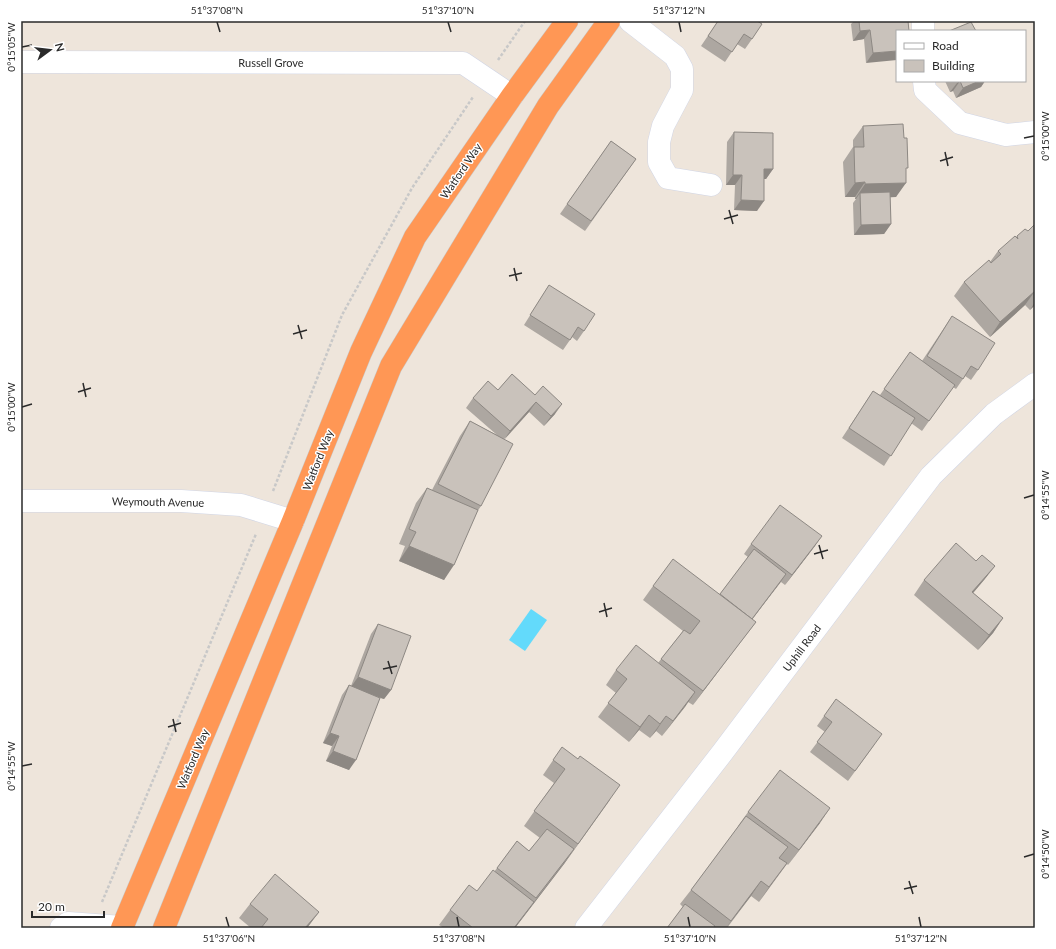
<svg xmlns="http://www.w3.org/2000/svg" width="1056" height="949" font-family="Lato,sans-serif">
  <rect width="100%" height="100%" fill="#eee5db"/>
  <path fill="#63dafb" d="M531,609L547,620L525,651L509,640Z"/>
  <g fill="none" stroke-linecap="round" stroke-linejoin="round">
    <defs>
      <g id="minor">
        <path d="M630,21L675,56L682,69V90L663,126L659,142V162L668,178L711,185"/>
        <path d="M923,31V21"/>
        <path d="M21,62L463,63L512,96"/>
        <path d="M924,81L925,90L960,123L1006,135L1035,132"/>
        <path d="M21,501H181L241,505L293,521"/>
        <path d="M61,928L68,923L122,927"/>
        <path d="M586,928L722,753L931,476L994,414L1035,384"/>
      </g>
      <g id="highway">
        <path d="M122,928L293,521L361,352L415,237L512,96L567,21"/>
        <path d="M164,928L391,366L548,106L609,21"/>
      </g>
    </defs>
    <use href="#minor" stroke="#d0d5e5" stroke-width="23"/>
    <use href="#highway" stroke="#c8c8c8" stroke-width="23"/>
    <g stroke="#c8c8c8" stroke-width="2.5" stroke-dasharray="3 2" stroke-linecap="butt">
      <path d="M498,60L525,21"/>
      <path d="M273,491L342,315L412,188L473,97"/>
      <path d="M102,902L256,534"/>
    </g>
    <use href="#minor" stroke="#fff" stroke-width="22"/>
    <use href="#highway" stroke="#ff9755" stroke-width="22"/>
  </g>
  <g fill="#ada7a1">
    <path d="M718,21H757L752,39L745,49L737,44L725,62L701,46Z"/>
    <path d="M854,21H908L866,63L864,39L853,41L851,24Z"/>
    <path d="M945,81H985L981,87L956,98L953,91L950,92Z"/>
    <path d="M863,126L906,172L896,197H890L891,224L884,234L854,235L853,203L856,199H855V197H845L843,162L853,147V140Z"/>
    <path d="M734,132L773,169L766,179H764L757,211L734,210L735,185H726L727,142Z"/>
    <path d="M611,141L636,159L585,231L560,214Z"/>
    <path d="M1035,224V305L1030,310L1025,305L990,337L954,296L964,282L990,262L998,251L1016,238L1017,236L1028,231Z"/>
    <path d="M549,285L584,331L577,341L572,337L563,350L524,325Z"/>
    <path d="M952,316L978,370L971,380L965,376L956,389L953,387L922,431L911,423L884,466L842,438L873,391L880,395L910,352L922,361Z"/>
    <path d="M512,374L555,414L544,426L529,412L504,439L481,506L477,512L444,580L399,561L405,546L399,544L416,503L427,488L432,490L460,436L470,421L497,435L466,408L473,398L498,390Z"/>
    <path d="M751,544L815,546L785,585L781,582L752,619L756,622L745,636L693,705L688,702L662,736L656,731L650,738L639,730L629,742L598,717L616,693L606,685L616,670L658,663L683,631L643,600L653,586L720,594L748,557L744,554Z"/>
    <path d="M976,561L995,566L984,580L973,593L1003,618L993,633L978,650L914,595L924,580Z"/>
    <path d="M378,624L391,690L384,699L380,698L349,770L326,761L332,746L323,743L342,695L349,685L351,686L371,634Z"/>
    <path d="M824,716L875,744L848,781L810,752L825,732L817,726Z"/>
    <path d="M562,747L610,800L564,864L515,928H444L439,925L450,910L477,891L494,872L517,841L529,851L540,838L524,826L554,783L543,775Z"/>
    <path d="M748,812L820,823L788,865L787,864L759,902L751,896L727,928H667L683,907L680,904L691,890L738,827V826Z"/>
    <path d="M250,904L319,912L307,928H251L239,918Z"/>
  </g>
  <g fill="#8d8883">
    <path d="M870,30L864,39L853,41L860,31Z"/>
    <path d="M897,51V60L866,63L873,53Z"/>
    <path d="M960,81L953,91L950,92L957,83Z"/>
    <path d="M979,81H985L981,87L956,98L963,88Z"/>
    <path d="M764,169H773L766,179H757Z"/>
    <path d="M733,175H742L735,185H726Z"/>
    <path d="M865,182L855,197H845L855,183Z"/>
    <path d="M906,183L896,197L860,199V193L856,199H855L865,184Z"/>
    <path d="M741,200L764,201L757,211L734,210Z"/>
    <path d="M891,224L884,234L854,235L861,225Z"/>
    <path d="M1035,291L1025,305L990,337L1000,322Z"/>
    <path d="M1035,302V305L1030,310Z"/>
    <path d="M536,402L529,412L503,441L510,431Z"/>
    <path d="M562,404L555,414L544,426L551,416Z"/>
    <path d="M822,536L815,546L785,585L792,575Z"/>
    <path d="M409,546L454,565L444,580L399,561Z"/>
    <path d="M995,566L984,580L962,606L972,592Z"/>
    <path d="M786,574L779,584L745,629L752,619Z"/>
    <path d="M1003,618L993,633L978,650L989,635Z"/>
    <path d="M756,622L745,636L693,705L703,691Z"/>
    <path d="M358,677L391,690L384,699L351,687Z"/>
    <path d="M695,692L685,707L662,736L673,721Z"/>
    <path d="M649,715L639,730L629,742L640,727Z"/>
    <path d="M666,716L656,731L650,738L660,724Z"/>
    <path d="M330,733L339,736L332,746L323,743Z"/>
    <path d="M333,751L356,760L349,770L326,761Z"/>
    <path d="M620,785L564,864L515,928H514L573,851Z"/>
    <path d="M830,808L820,823L788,865L799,850Z"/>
    <path d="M787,863L776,878L759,902L769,887Z"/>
    <path d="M761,881L751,896L726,928L731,921Z"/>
    <path d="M319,912L307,928H305Z"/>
  </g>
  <g fill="#c9c2bb" stroke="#8d8883">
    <path d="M718,21H757L762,24L752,39L744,34L732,52L708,36Z"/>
    <path d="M859,21H908L909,31H897V51L873,53L870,30L860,31Z"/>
    <path d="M971,22L976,31H949Z"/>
    <path d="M960,81H979L963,88Z"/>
    <path d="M903,124L904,138H907L908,168H906V183L865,184V182L855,183L854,147H864L863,126Z"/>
    <path d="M734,132L773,133V169H764V201L741,200L742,175H733Z"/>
    <path d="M611,141L636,159L591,221L567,204Z"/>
    <path d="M890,192L891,224L861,225L860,193Z"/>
    <path d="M1035,224V291L1000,322L964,282L989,260L991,263L1001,254L998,251L1015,236L1018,239L1017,236L1025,229L1028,231Z"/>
    <path d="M549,285L595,314L584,331L578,327L570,340L530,315Z"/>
    <path d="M952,316L995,343L978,370L971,366L963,379L927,356Z"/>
    <path d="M910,352L955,385L929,421L884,389Z"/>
    <path d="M512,374L535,395L543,386L562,404L551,416L536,402L510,431L473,398L488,381L498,390Z"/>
    <path d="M873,391L915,418L891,456L849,428Z"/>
    <path d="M470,421L513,444L481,506L438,484Z"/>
    <path d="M427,488L478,510L454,565L409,546L416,532L409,529Z"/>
    <path d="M780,505L822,536L792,575L751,544Z"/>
    <path d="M956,543L976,561L982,555L995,566L972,592L1003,618L989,635L924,580Z"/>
    <path d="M754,549L786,574L752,619L720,594Z"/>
    <path d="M673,559L756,622L703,691L661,659L684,630L690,634L700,621L653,586Z"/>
    <path d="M378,624L411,636L391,690L358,677Z"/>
    <path d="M636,645L695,692L673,721L666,716L660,724L649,715L640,727L608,703L627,679L616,670Z"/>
    <path d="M349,685L380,698L356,760L333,751L339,736L330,733Z"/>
    <path d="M836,699L882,734L855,771L817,742L832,722L824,716Z"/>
    <path d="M562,747L578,759L580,756L620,785L578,844L534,811L565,769L553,760Z"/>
    <path d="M780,770L830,808L799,850L748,812Z"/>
    <path d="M746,816L788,847L779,858L787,863L769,887L761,881L731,921L691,890Z"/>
    <path d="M547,829L574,849L536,898L497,868L517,841L529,851Z"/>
    <path d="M493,870L534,902L514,928H473L450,910L469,885L477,891Z"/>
    <path d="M275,874L319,912L305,928H261L268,919L250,904Z"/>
    <path d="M685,904L715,926L714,928H667Z"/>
  </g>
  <path fill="none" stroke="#2a2a2a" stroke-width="1.5" d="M217,22L220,32M448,22L451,32M679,22L681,32M22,47L32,45M1024,138L1034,136M945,152L948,166M940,161L953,157M729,210L733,224M724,219L738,215M514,268L517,281M509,276L522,273M298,325L302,339M293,334L307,330M83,383L86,397M78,392L91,388M22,407L32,404M1024,498L1034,495M819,545L823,559M814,554L828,550M604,603L607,617M599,612L612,608M388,661L392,674M383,669L397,666M173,719L176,732M168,727L181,723M22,766L32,764M1024,857L1034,854M909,881L913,894M904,889L917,886M226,917L229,927M457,917L459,927M688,917L690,927M919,917L921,927"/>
  <g text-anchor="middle" stroke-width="3" stroke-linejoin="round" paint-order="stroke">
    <g font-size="11" fill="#2a2a2a" stroke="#fff">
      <text x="271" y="67">Russell Grove</text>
      <text transform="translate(461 171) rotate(-56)" y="4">Watford Way</text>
      <text transform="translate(318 460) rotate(-68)" y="4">Watford Way</text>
      <text transform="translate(158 502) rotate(1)" y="4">Weymouth Avenue</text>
      <text transform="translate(802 648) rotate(-53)" y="4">Uphill Road</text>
      <text transform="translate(193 759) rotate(-67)" y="4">Watford Way</text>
    </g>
  </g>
  <rect width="1056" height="949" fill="none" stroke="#ffffff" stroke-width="44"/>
  <rect x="896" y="30" width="130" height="52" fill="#ffffff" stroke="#aaaaaa"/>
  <rect x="904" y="43" width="20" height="6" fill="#ffffff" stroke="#aaaaaa"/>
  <text x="932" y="50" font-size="12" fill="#2a2a2a">Road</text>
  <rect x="904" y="60" width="20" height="12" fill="#c9c2bb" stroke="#aaaaaa"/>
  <text x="932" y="70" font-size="12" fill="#2a2a2a">Building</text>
  <g transform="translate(50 50) rotate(75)" stroke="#ffffff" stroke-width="3" paint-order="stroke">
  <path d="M0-3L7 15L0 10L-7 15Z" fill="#2a2a2a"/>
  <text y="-6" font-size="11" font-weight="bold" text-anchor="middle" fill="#2a2a2a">N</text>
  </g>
  <path d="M32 911v6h72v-6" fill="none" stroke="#2a2a2a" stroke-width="2"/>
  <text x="38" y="911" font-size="12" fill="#2a2a2a" stroke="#ffffff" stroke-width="3" paint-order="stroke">20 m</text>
  <rect x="22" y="22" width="1012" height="905" fill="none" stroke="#2a2a2a" stroke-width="1.5"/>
  <g font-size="10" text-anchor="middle" fill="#2a2a2a">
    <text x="217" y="14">51°37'08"N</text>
    <text x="448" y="14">51°37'10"N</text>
    <text x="679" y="14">51°37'12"N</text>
    <text transform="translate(11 47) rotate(-90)" y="4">0°15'05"W</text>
    <text transform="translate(1045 136) rotate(-90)" y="4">0°15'00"W</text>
    <text transform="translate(11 407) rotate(-90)" y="4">0°15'00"W</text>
    <text transform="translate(1045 495) rotate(-90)" y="4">0°14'55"W</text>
    <text transform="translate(11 766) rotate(-90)" y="4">0°14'55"W</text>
    <text transform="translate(1045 854) rotate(-90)" y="4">0°14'50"W</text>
    <text x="229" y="942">51°37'06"N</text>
    <text x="459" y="942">51°37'08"N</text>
    <text x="690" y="942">51°37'10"N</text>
    <text x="921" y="942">51°37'12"N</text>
  </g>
</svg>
